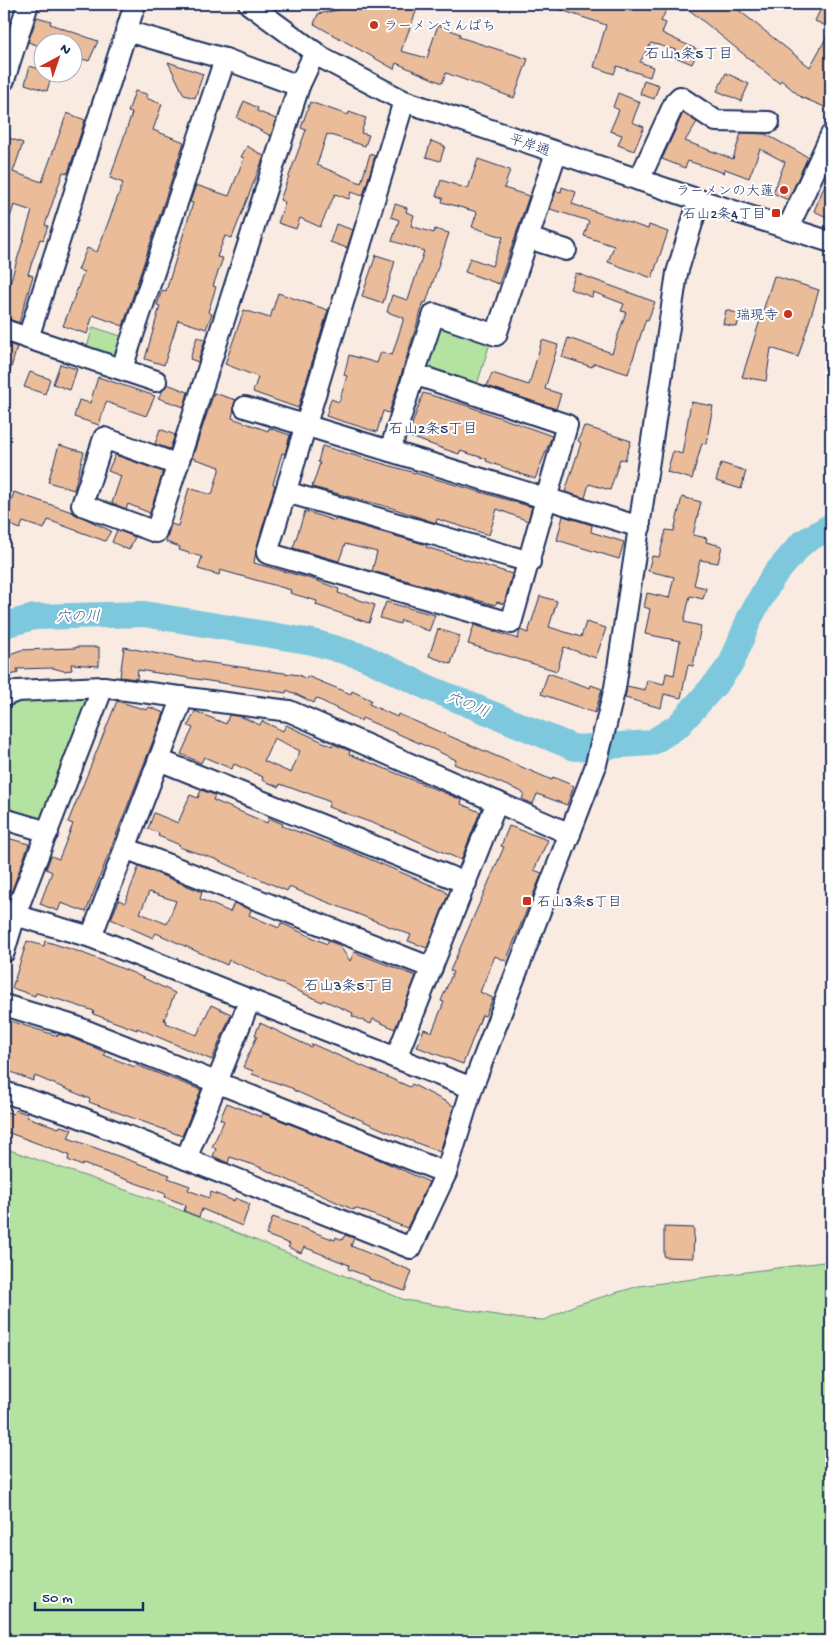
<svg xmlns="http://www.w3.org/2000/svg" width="835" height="1645" font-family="'Gochi Hand','Klee One',sans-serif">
  <rect width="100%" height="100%" fill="#f9ebe1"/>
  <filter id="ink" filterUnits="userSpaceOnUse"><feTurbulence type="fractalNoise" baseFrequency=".02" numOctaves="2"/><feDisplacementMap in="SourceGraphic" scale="10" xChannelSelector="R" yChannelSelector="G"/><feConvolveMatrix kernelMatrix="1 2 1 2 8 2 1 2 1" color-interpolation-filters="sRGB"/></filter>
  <g filter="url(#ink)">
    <g fill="#b4e2a1" stroke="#688880">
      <path d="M438,326L490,343L476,388L424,371Z"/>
      <path d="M93,327L124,337L119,352L112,356L87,347Z"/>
      <path d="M92,696L46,821L4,812V706L18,701Z"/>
      <path d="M4,1148L160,1202L405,1300L521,1319L545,1320L575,1305L639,1286L831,1261V1641H4Z"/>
    </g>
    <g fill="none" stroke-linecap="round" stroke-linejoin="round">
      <path stroke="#7dc8dd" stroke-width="26" d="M4,625L34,617L144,614L313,642L364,657L429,688L575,748L651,743L678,726L719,680L732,662L750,617L772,578L802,543L831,526"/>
    </g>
    <g fill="#eabc9a" stroke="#1b2f5e" fill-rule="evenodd">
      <path d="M366,4H419L401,51L427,58L438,25L460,34L459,37L528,59L514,98L446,73L442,83L396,63L394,69L314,24L318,14Z"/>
      <path d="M549,4H669L661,21L666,23L662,33L698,50L692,64L673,56L676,50L651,43L640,62L653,67L650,77L617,66L614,74L594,67L606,25L549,6Z"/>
      <path d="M682,4H731L810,67L831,29V100L827,108L801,97L781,80L779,83Z"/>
      <path d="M823,4H831V28L815,21Z"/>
      <path d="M37,17L51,21L50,24L98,41L89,61L72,56V42H42V47L28,42Z"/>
      <path d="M168,62L203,74L195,98L184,95Z"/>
      <path d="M30,66L42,70V72L52,74L47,91L25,84Z"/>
      <path d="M726,73L749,84L741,101L717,91Z"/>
      <path d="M644,80L659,85L654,99L640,94Z"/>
      <path d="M135,91L147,94L146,98L162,104L153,130L184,142L123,326L93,315L87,334L63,326L84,272L78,270L87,248L97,252L123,183L110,178L132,113L128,112Z"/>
      <path d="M618,93L640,102L632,122L644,127L634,151L618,145L622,135L610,131L619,110L613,107Z"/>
      <path d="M244,101L258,108L257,111L276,119L271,136L237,118Z"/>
      <path d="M310,102L348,115L349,112L366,118L361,133L369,135L365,146L327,134L317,165L361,183L370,154L375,156L363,196L351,192L349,199L335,194L320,227L300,218L296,229L278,223L285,202L280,200L306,130L301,128Z"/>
      <path d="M67,113L85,120L68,173L63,172L45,225L48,226L43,240L40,239L28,274L33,276L19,323L4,317V303L32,211L14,205L6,230H4V136L23,143L13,172L42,182Z"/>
      <path d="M683,113L697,122L685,141L733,159L741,133L765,134L808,157L788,200L773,193L785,162L760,149L749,178L725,169L724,173L688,161L685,168L662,159Z"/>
      <path d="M431,141L445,146L440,161L426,157Z"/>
      <path d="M247,146L264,156L232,238L225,236L217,257L223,258L213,286L216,287L208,312L212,314L206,329L178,320L164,365L145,359L160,306L157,305L162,290L166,291L193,203L190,202L196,185L229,196L244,158L241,157Z"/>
      <path d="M478,159L510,170L504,188L529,196L499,284L465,272L470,258L492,266L503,237L472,227L477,212L442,202L443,198L436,196L441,180L468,189Z"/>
      <path d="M831,170V219L814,211Z"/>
      <path d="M562,187L576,192L572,204L648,229L649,225L668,232L652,278L608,262L614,246L584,236L589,221L550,209L556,191L561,192Z"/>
      <path d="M395,204L407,208L406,212L414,215L411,226L434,233L435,229L449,233L426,303L424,302L389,413L383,411L377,432L326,416L331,399L339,402L347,376L344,375L349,355L377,363L381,352L392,355L404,318L387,312L392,295L408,300L424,251L392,241L399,220L391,217Z"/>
      <path d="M336,224L353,230L347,248L330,242Z"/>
      <path d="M376,255L395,261L383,303L362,296Z"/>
      <path d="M576,273L655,302L648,320L646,319L628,374L594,363L592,367L562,357L568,338L612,353L626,312L621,311L624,304L593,292L592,297L570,289Z"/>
      <path d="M774,276L819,290L798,357L771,348L766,381L742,377Z"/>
      <path d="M278,293L328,310L298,408L253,392L258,377L225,364L244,310L270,318Z"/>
      <path d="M726,310L740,314L737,327L723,324Z"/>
      <path d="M197,337L205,339L198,362L190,359Z"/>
      <path d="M542,340L558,345L545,389L561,394L556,409L487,386L492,373L529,385Z"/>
      <path d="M4,342L17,347L7,382L4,381Z"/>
      <path d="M60,364L77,369L70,390L53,384Z"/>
      <path d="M30,372L50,379L45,394L24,387Z"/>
      <path d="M98,377L155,396L146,416L106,402L99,425L74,417L79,400L90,403Z"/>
      <path d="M167,384L188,392L184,407L158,398Z"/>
      <path d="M214,393L236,400L232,418L268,431L269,428L290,435L285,454L282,453L273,484L275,485L256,550L254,563L315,580L339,589L338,593L375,605L369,623L316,605L317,601L290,593L291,590L220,570L219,575L198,569L202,557L179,550L180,547L166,542L171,524L178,526L189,488L212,495L220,467L192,458Z"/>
      <path d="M423,393L465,405L552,436L535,479L486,461L487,459L460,451L459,454L441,448L408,436Z"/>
      <path d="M691,402L713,406L706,444L702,443L692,479L667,472L673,451L682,454Z"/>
      <path d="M584,426L631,441L625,460L620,459L610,490L589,484L585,498L565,492L581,443L578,441Z"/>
      <path d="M160,429L175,435L170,449L155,444Z"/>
      <path d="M59,445L84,452L74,490L48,482Z"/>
      <path d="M322,446L525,505L532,507L528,521L497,509L489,535L437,519L436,523L392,508L312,487L320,463L318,462Z"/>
      <path d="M115,455L163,472L150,513L128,504L126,509L112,503L121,476L108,471Z"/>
      <path d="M721,463L746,471L741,489L716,481Z"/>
      <path d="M14,492L72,512L111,531L105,541L48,520L44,529L23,522L20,529L4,522Z"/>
      <path d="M682,497L701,502L693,535L707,538L706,542L722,546L718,563L700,560L694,585L706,588L703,599L690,596L684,622L701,626L693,666L688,665L681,698L664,694L661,708L625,698L627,686L645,690L647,680L664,684L666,673L674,675L680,641L645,634L650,609L644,607L647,593L669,598L674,577L648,571L652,556L659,557L666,530L674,531Z"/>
      <path d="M305,511L335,521L336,519L427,545L426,547L512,574L504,604L497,602L495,605L372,571L377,552L345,544L339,561L293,548Z"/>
      <path d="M563,516L592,525L591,532L624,542L619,559L557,540Z"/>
      <path d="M117,530L135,537L129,550L112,542Z"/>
      <path d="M540,596L557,601L549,627L581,637L586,622L606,628L596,658L564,647L557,671L468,644L474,625L518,639L520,630L528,633Z"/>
      <path d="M386,602L435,615L429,631L401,620L400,624L380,618Z"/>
      <path d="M438,629L460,636L451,664L429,656Z"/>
      <path d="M76,647H99V666L71,664L72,670L64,671L53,668L17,669L18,673L4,677V656L21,650L76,648Z"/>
      <path d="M124,647L189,660L299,675L306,679L307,676L351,694L352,691L371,700L369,704L397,717L398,714L552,780L553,777L574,786L567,805L537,794L533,804L522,799L524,794L520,791L454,764L456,760L435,750L362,718L361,721L316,698L314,703L287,690L286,693L138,670L137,679L120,677Z"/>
      <path d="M548,673L590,688L591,685L602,689L595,713L541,694Z"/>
      <path d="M117,701L147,710L149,707L164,713L86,912L61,903L58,911L40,904L52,872L46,869L51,856L59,859L73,824L68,822Z"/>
      <path d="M195,711L226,724L229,715L242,717L260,725L262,721L283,731L286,725L332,746L333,744L350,751L349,754L462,800L461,804L480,812L461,860L397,832L328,807L330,802L305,792V793L280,784L279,787L262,780L263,777L234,764L232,769L204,757L201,763L181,754L193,728L188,726ZM274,738L300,751L291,773L264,761Z"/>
      <path d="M201,790L215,795L213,800L267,823L269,818L283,824L282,826L341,847L445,891L448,895L427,948L408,941L411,935L289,887L287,891L215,859L179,847L180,845L158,836L159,833L148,829L154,813L178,823L190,795L198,798Z"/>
      <path d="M509,826L548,840L534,870L542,873L506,961L495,956L480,992L493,998L485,1016L482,1015L463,1064L417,1047L424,1029L432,1032L444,1002L441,1001L453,972L450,971L504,847L501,846Z"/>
      <path d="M4,837L29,844L8,901L4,900Z"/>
      <path d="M139,866L202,892L200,899L230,912L234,903L251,910L249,915L279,928L281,923L327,944L328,941L339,945L350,961L354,952L416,976L395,1029L373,1019L371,1024L352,1016L353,1013L323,1000L322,1002L248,968L229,960L227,965L156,933L153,938L111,919L119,900L125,903ZM149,892L176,901L167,924L140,913Z"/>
      <path d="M27,941L44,946L45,941L80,952L131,972L175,993L164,1020L167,1021L166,1023L197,1035L211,1005L231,1014L212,1060L137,1028V1030L93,1014L94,1011L60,1000L36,993L35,996L12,988Z"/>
      <path d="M4,1019L58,1036V1034L69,1037L105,1052L104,1055L135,1067L136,1065L201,1090L182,1136L89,1102L90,1099L35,1076L33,1081L4,1069Z"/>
      <path d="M260,1023L311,1047L312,1044L410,1087L412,1084L454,1106L440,1152L386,1131L293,1090L294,1089L252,1074L253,1071L243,1067L257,1036L255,1035Z"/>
      <path d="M227,1103L261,1117L262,1113L378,1159L429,1182L407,1228L355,1208L354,1210L257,1166L230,1157L228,1163L213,1156L216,1149L212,1147L224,1121L220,1119Z"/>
      <path d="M15,1110L28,1114L27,1117L59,1128L60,1126L72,1129L68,1138L170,1175L168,1178L190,1186L188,1190L209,1198L211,1192L234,1201L235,1198L250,1204L242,1226L202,1209L199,1217L184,1211L186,1205L165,1197L166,1194L83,1164L82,1166L68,1160L69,1155L4,1131V1111L13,1114Z"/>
      <path d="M273,1217L335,1240L336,1237L342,1240L345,1235L354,1238L351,1246L412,1271L405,1291L369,1279V1277L348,1269L349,1265L304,1247L301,1253L288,1247L290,1244L266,1235Z"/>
      <path d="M664,1227L694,1228L693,1258L664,1257Z"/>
    </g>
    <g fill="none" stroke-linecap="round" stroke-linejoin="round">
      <defs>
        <g id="minor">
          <path d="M249,4L324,59L404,101L699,200L831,242"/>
          <path d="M126,31L225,59L299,86L315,52"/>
          <path d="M4,80L28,4"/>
          <path d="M556,153L528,238L566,250"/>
          <path d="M639,180L675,102L680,97L716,121L769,122"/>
          <path d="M788,228L831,135"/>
          <path d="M4,330L156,381"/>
          <path d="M28,338L135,4"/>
          <path d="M122,368L225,59"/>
          <path d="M414,374L434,314L496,335L528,238"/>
          <path d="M245,407L640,527"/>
          <path d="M390,451L414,374L567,425L511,623L267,553L404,101"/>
          <path d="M178,465L104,438L82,505L156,532L299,86"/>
          <path d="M286,492L530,562"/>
          <path d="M4,696L17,691L103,687L289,711L570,834"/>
          <path d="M159,760L466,883"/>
          <path d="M4,819L48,832"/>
          <path d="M125,848L432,968"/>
          <path d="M4,912L91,937L472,1088"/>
          <path d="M91,937L183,697"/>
          <path d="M4,952L15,915L103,687"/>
          <path d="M4,1005L74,1026L446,1173"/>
          <path d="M396,1058L497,802"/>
          <path d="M4,1092L72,1114L411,1248L446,1173L472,1088L595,768L615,688L677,273L699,200"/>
          <path d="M186,1159L250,1000"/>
        </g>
      </defs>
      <use href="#minor" stroke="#1b2f5e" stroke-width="24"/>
      <use href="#minor" stroke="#fff" stroke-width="20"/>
    </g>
  </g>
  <g fill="#c8321e" stroke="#fff" stroke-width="2">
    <circle cx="374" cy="25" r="5"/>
    <circle cx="784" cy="190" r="5"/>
    <rect x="771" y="208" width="10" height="10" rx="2.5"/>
    <circle cx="788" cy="314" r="5"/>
    <rect x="522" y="896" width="10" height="10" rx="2.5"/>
  </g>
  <g text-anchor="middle" stroke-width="4" stroke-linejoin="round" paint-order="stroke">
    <g font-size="14" fill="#1b2f5e" stroke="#fff" text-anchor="end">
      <text x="384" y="30" text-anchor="start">ラーメンさんぱち</text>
      <text x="774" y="195">ラーメンの大蓮</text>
      <text x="766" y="218">石山2条4丁目</text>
      <text x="778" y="319">瑞現寺</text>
      <text x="537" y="906" text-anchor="start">石山3条5丁目</text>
    </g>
    <g font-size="14" fill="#1b2f5e" stroke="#fff">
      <text transform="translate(530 144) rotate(19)" y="5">平岸通</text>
    </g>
    <g font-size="15" fill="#1b2f5e" stroke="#fff">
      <text x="689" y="58">石山1条5丁目</text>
      <text x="433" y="433">石山2条5丁目</text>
      <text x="349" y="990">石山3条5丁目</text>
    </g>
    <g font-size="15" font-style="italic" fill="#385d84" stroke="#fff">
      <text transform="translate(78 616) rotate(-1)" y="5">穴の川</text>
      <text transform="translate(468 704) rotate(22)" y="5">穴の川</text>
    </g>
  </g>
  <rect width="835" height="1645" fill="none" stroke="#fff" stroke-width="20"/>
  <rect x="10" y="10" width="815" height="1625" fill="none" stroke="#1b2f5e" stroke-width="2" filter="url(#ink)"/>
  <g transform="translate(58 58) rotate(40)"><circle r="24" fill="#ffffff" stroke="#a4acbf"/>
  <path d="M0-4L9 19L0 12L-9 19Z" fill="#c8321e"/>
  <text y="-8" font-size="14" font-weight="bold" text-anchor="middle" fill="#1b2f5e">N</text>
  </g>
  <path d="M35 1602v8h108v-8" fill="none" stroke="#1b2f5e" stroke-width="2.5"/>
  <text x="42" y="1602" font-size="15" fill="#1b2f5e" stroke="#ffffff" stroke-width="4" paint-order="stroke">50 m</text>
</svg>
